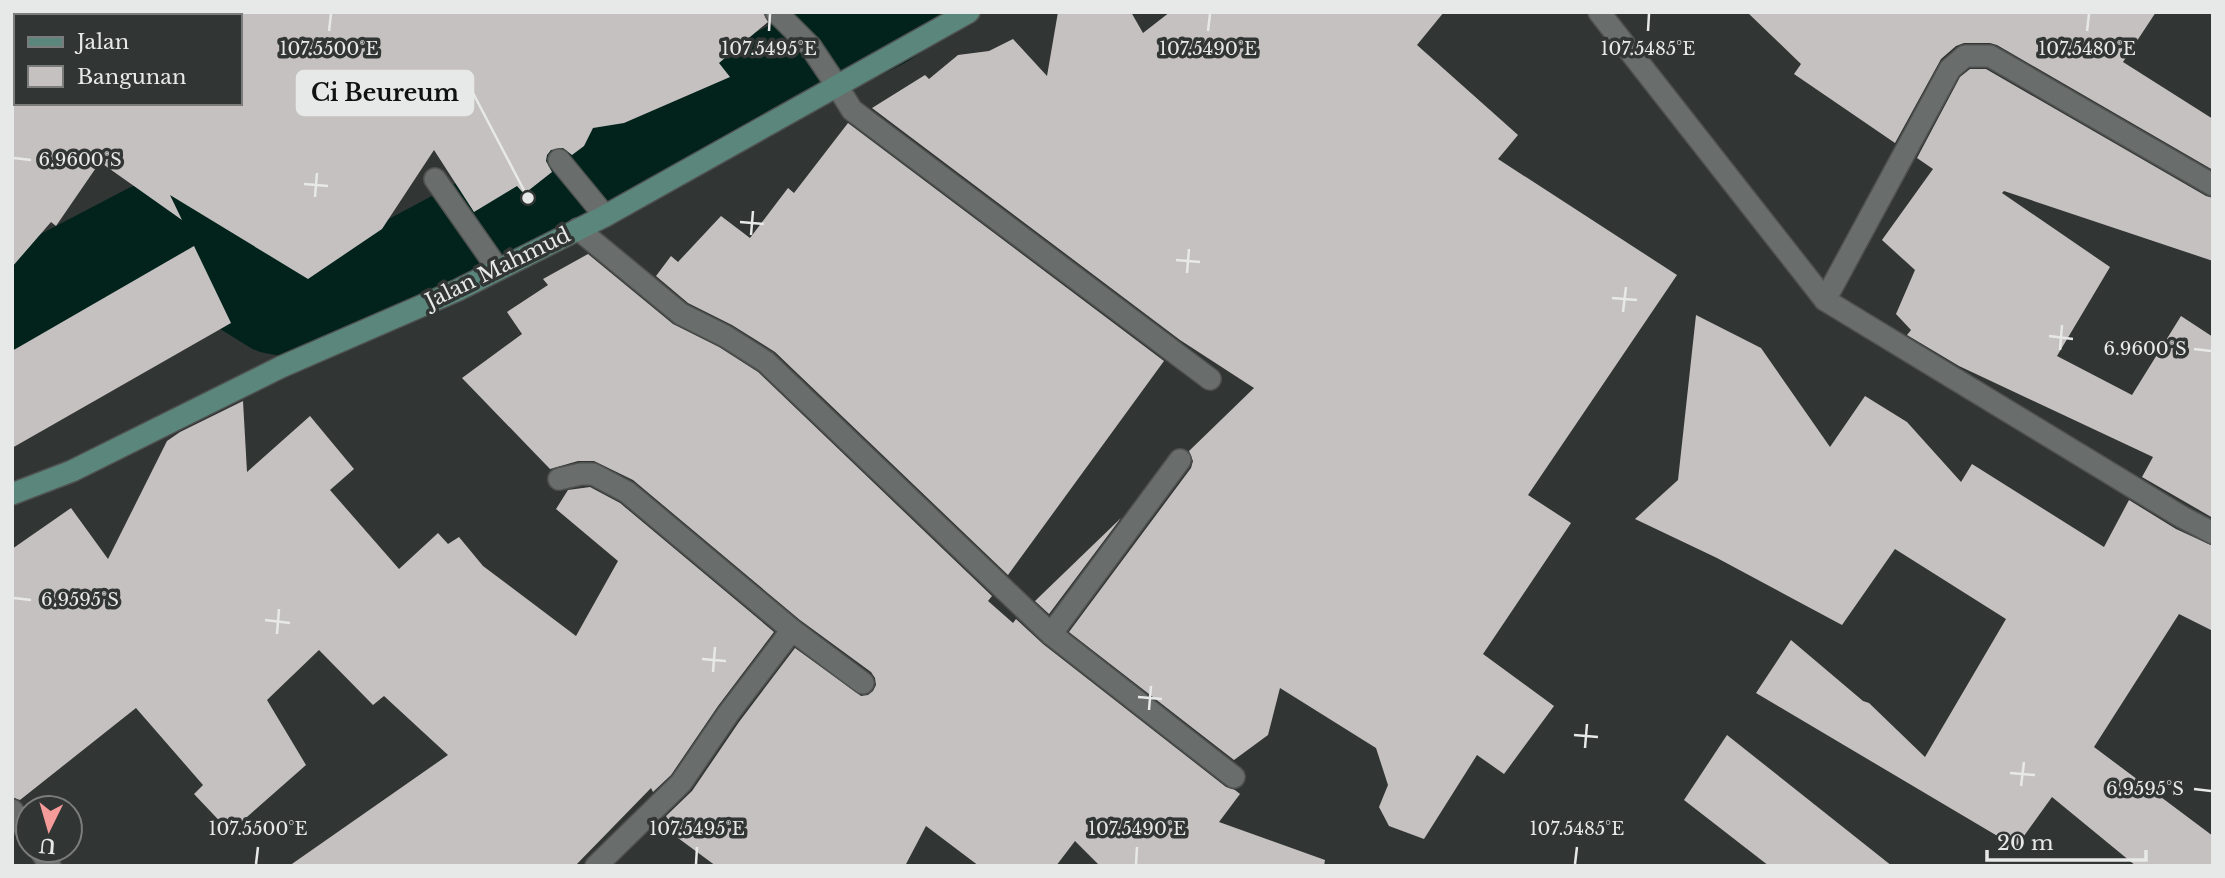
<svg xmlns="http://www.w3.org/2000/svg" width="2225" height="878" font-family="'Libre Baskerville',serif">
  <rect width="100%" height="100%" fill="#313534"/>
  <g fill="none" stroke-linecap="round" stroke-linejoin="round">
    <path stroke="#01231b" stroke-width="94" d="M12,302L150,230L274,307L308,313L350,293L528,198L882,22L897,12"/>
  </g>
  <g fill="#c6c1c1">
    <path d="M240,12H763L768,22L719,63L730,77L624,123L593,128L584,146L572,155L563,148L551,150L547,155L546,161L552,172L524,194L517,186L474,212L434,150L382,229L308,279L170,195L182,220L100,162L56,226L51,222L12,267V103H240Z"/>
    <path d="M1058,12H1131L1143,33L1170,12H1444L1417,45L1518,135L1498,159L1677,275L1528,495L1571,523L1483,654L1554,706L1504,774L1477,755L1424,839L1389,826L1379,807L1388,785L1376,748L1280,688L1268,735L1234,760L1069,632L1191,468L1193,461L1189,451L1254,388L1180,340L872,108L925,75L929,79L958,55L989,51L1013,39L1047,76Z"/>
    <path d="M1747,12H2156L2123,62L2213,119V170L1997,45L1990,43H1964L1956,46L1941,59L1895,143L1794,74L1801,64Z"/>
    <path d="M1970,69H1986L2206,196L2213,198V261L2004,191L2002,193L2110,267L2057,356L2132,395L2181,316L2213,337V518L2142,477L2153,457L1959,366L1907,335L1911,330L1896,314L1915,270L1882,240L1933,169L1917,158L1960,77Z"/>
    <path d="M848,123L1164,361L1008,575L775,352L732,325L688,303L656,276L671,256L678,262L721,216L750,238L788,188L794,193Z"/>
    <path d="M194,246L231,323L12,448V351Z"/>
    <path d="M588,254L673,324L719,347L758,372L992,596L988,601L1013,623L1016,619L1043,644L1226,787L1235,790L1240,794L1219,822L1325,860L1324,866H1100L1075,841L1056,866H979L926,826L905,866H716L678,838L666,816L692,791L739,722L795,648L861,696L868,695L873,691L876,685L875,678L871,672L800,620L633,480L594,461H578L550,469L462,378L522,334L507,312L548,285L543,279Z"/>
    <path d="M1696,315L1761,348L1830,447L1865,396L1907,422L1961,482L1972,464L2104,547L2129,500L2176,529L2213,546V631L2179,614L2094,747L2213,836V866H2136L2052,797L2016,847L1756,693L1791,640L1863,701L1869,703L1925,757L2006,619L1895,549L1842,625L1717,558L1635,519L1678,480Z"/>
    <path d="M243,401L247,472L310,416L354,469L330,490L399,569L438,533L448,544L459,537L483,566L576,636L618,561L556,509L568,490L590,487L620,503L774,632L718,706L671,775L653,792L651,788L575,866H289L448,755L384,696L373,705L319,650L267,700L306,765L230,832L194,794L203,785L136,708L20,800L12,797V549L71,508L108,559L167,441L180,432Z"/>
    <path d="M1121,518L1049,614L1035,601Z"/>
    <path d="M1727,735L1892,866H1769L1684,800Z"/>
  </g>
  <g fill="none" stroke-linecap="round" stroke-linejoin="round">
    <defs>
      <path id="lane" d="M776,12L811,47L837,86"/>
      <g id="street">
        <path d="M1599,12L1825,300L2182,517L2213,533"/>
        <path d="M60,16L63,12"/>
        <path d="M12,75L16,71"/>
        <path d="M837,86L852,110L1210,379"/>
        <path d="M559,160L605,216"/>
        <path d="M435,179L498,269"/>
        <path d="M578,229L681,314L725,336L766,362L1051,634L1234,777"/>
        <path d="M1825,300L1950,69L1965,56H1990L2213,185"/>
        <path d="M559,479L581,474H593L627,492L792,630L863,683"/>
        <path d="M1051,634L1180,460"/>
        <path d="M12,810L28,833"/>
        <path d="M40,850L50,866"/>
        <path d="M596,866L681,783L728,714L792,630"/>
      </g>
      <path id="secondary" d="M12,494L72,471L281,367L458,290L605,216L969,12"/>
    </defs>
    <use href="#lane" stroke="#4f5250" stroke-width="24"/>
    <use href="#street" stroke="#4f5250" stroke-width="24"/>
    <use href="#secondary" stroke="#4f5250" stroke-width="24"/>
    <use href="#lane" stroke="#696d6b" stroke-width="21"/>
    <use href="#street" stroke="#696d6b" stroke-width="21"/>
    <use href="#secondary" stroke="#5b867c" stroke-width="21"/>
  </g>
  <path fill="none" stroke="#e7e9e8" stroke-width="2.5" d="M329,31L331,14M769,31L770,14M1208,31L1210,14M1648,31L1649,14M2087,31L2089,14M14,158L31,160M304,184L328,186M315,197L317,173M740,222L764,224M751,235L753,211M1176,260L1200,262M1187,273L1189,249M1612,298L1637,300M1623,312L1626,287M2049,336L2073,339M2194,349L2211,351M2060,350L2062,325M14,598L31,600M265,620L290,623M277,634L279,609M702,659L726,661M713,672L715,647M1138,697L1162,699M1149,710L1151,686M1574,735L1598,737M1585,748L1587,724M2010,773L2035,775M2021,786L2024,762M2194,789L2211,791M256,864L258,847M696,864L697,847M1136,864L1137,847M1575,864L1577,847"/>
  <g text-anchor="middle" stroke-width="7" stroke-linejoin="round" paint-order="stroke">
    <g font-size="21" fill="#e7e9e8" stroke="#313534">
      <text transform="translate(498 268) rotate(-26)" y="7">Jalan Mahmud</text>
    </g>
  </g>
  <g font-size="18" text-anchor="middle" fill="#e7e9e8" stroke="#313534" stroke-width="7" stroke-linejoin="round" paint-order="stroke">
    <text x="329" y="55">107.5500°E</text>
    <text x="769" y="55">107.5495°E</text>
    <text x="1208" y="55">107.5490°E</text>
    <text x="1648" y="55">107.5485°E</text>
    <text x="2087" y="55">107.5480°E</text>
    <text x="80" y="166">6.9600°S</text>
    <text x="2145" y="355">6.9600°S</text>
    <text x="80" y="606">6.9595°S</text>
    <text x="2145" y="795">6.9595°S</text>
    <text x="258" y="835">107.5500°E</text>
    <text x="697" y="835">107.5495°E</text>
    <text x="1137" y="835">107.5490°E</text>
    <text x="1577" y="835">107.5485°E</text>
  </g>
  <path fill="none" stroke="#e7e9e8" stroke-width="2.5" d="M528 198L473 93"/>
  <circle fill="#e7e9e8" stroke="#313534" stroke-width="2.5" cx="528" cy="198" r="7"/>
  <rect fill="#e7e9e8" stroke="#e7e9e8" stroke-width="2.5" x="297" y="71" width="176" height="44" rx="7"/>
  <g font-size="23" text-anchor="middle" font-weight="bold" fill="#111">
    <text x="385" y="101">Ci Beureum</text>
  </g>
  <rect width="2225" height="878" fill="none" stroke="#e7e9e8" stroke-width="28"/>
  <rect x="14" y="14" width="228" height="91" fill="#313534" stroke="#7a7d7c" stroke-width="2"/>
  <rect x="28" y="37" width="35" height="10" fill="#5b867c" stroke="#7a7d7c" stroke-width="2"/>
  <text x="77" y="49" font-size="21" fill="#e7e9e8">Jalan</text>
  <rect x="28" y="66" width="35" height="21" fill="#c6c1c1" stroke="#7a7d7c" stroke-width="2"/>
  <text x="77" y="84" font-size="21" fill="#e7e9e8">Bangunan</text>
  <g transform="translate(49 829) rotate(185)"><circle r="33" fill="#313534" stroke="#7a7d7c" stroke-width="2"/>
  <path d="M0-5L12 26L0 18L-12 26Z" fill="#f59b9a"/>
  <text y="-10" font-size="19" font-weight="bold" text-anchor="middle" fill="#e7e9e8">U</text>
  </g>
  <path d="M1987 850v10h159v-10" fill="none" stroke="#e7e9e8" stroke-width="3.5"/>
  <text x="1997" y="850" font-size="21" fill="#e7e9e8" stroke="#313534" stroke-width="5" paint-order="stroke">20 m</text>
</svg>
